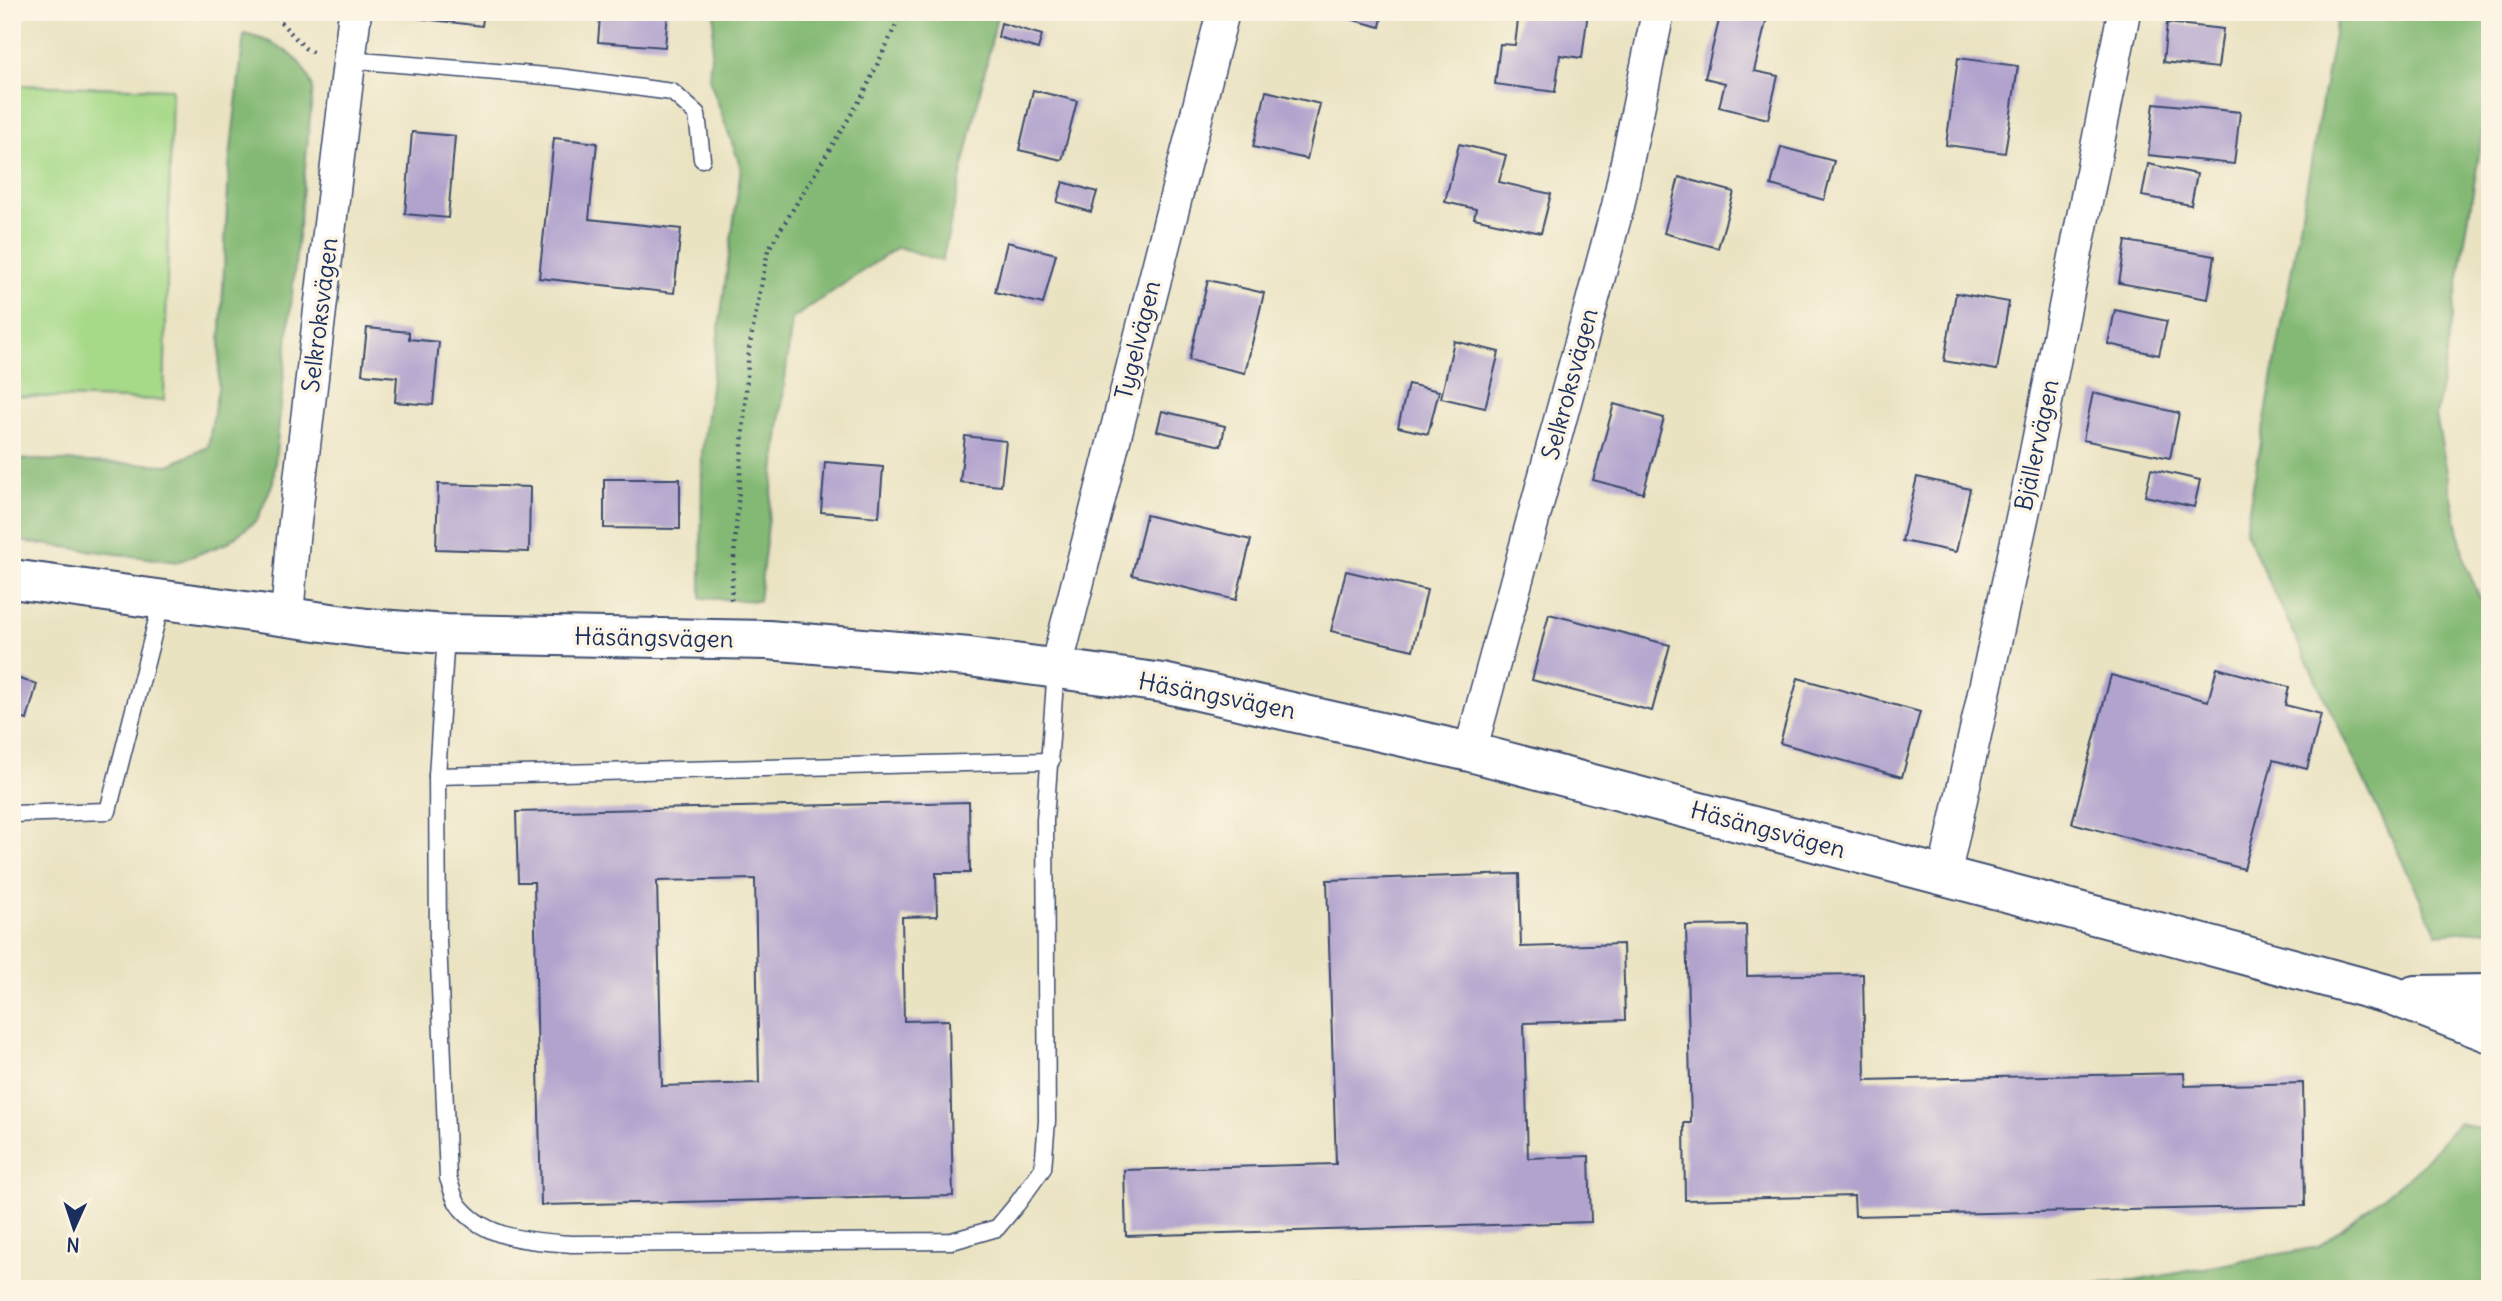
<svg xmlns="http://www.w3.org/2000/svg" width="2502" height="1301" font-family="Delius,sans-serif">
  <rect width="100%" height="100%" fill="#fcf5e5"/>
  <filter id="ink" filterUnits="userSpaceOnUse"><feTurbulence type="fractalNoise" baseFrequency=".0143" numOctaves="2"/><feDisplacementMap in="SourceGraphic" scale="14" xChannelSelector="R" yChannelSelector="G"/><feConvolveMatrix kernelMatrix="1 2 1 2 8 2 1 2 1" color-interpolation-filters="sRGB"/></filter>
  <filter id="wash" filterUnits="userSpaceOnUse"><feTurbulence type="fractalNoise" baseFrequency=".00686" numOctaves="4" result="noise"/><feDisplacementMap in="SourceGraphic" scale="28" xChannelSelector="R" yChannelSelector="G"/><feGaussianBlur stdDeviation="1.57" result="paint"/><feColorMatrix in="noise" values="0 0 0 0 0 0 0 0 0 0 0 0 0 0 0 0 0 1.4 0 .05"/><feComposite in="paint" operator="in"/></filter>
  <g filter="url(#wash)">
    <rect width="100%" height="100%" fill="#eae3c2"/>
    <path fill="#a6d988" stroke="#608473" stroke-width="2" d="M12,85L172,89L164,400L12,396Z"/>
    <g fill="#84b974" stroke="#507469" stroke-width="2">
      <path d="M715,12H998L942,261L898,247L792,319L759,601L701,598L702,452L741,168L709,78Z"/>
      <path d="M2338,12H2490V88L2436,416L2465,564L2490,620V929L2437,934L2245,531Z"/>
      <path d="M244,34C278,42 302,55 313,88L273,482L257,520L227,543L177,562L12,540V459L169,465L208,447L218,389L229,167Z"/>
      <path d="M2459,1122L2490,1133V1289H1999L2134,1281L2318,1247L2416,1171Z"/>
      <path d="M1384,1286L1500,1289H1278Z"/>
    </g>
    <g id="blocks">
      <g fill="#b1a3cd" fill-rule="evenodd">
        <path d="M408,12H484L482,26L408,17Z"/>
        <path d="M576,12H668L665,47L598,42L600,17L576,15Z"/>
        <path d="M1324,12H1383L1380,27Z"/>
        <path d="M1519,12H1588L1582,58L1560,55L1555,92L1495,84L1500,44L1515,45Z"/>
        <path d="M1721,12L1768,14L1754,71L1778,76L1768,119L1719,107L1725,83L1705,78Z"/>
        <path d="M2218,12H2260L2258,21Z"/>
        <path d="M1001,23L1042,35L1038,49L998,37Z"/>
        <path d="M2167,23L2223,29L2218,68L2163,62Z"/>
        <path d="M1958,58L2018,66L2005,153L1946,145Z"/>
        <path d="M1033,90L1077,101L1062,160L1019,150Z"/>
        <path d="M1266,91L1320,104L1307,159L1253,147Z"/>
        <path d="M2154,103L2240,112L2234,164L2148,155Z"/>
        <path d="M412,132L455,136L448,218L405,214Z"/>
        <path d="M554,138L597,143L589,219L681,229L674,293L539,278Z"/>
        <path d="M1459,144L1506,155L1499,182L1551,194L1541,233L1474,218L1476,209L1445,202Z"/>
        <path d="M1781,147L1834,161L1824,200L1771,185Z"/>
        <path d="M2148,164L2197,174L2191,205L2142,196Z"/>
        <path d="M1679,177L1734,192L1718,248L1664,233Z"/>
        <path d="M1063,182L1097,192L1091,212L1057,202Z"/>
        <path d="M2126,241L2215,256L2208,299L2119,283Z"/>
        <path d="M1007,242L1056,254L1043,304L995,292Z"/>
        <path d="M1208,280L1264,293L1245,373L1189,360Z"/>
        <path d="M1956,293L2009,302L1997,370L1944,361Z"/>
        <path d="M2115,310L2167,321L2159,355L2108,344Z"/>
        <path d="M367,328L409,332V339L439,342L433,405L395,402L397,377L362,374Z"/>
        <path d="M1454,341L1499,352L1485,408L1441,398Z"/>
        <path d="M1408,384L1439,391L1428,434L1398,427Z"/>
        <path d="M2093,393L2179,413L2170,458L2083,440Z"/>
        <path d="M1614,404L1664,418L1643,493L1593,480Z"/>
        <path d="M1162,411L1225,426L1221,446L1157,431Z"/>
        <path d="M965,436L1006,441L1001,486L960,482Z"/>
        <path d="M825,462L883,467L879,517L821,512Z"/>
        <path d="M2151,469L2200,480L2194,507L2145,496Z"/>
        <path d="M1917,477L1970,489L1956,552L1902,541Z"/>
        <path d="M604,479H680V529L604,528Z"/>
        <path d="M438,484L530,487L529,552L436,549Z"/>
        <path d="M1146,515L1251,540L1236,600L1132,575Z"/>
        <path d="M1346,571L1427,590L1413,650L1331,631Z"/>
        <path d="M1549,614L1670,645L1652,711L1532,680Z"/>
        <path d="M2217,668L2289,687L2285,705L2321,714L2307,769L2273,760L2244,869L2072,823L2111,675L2208,701Z"/>
        <path d="M12,677L37,684L27,720L12,716Z"/>
        <path d="M1798,678L1920,712L1902,777L1780,743Z"/>
        <path d="M969,802L970,873H936L937,916L902,917L904,1021L949,1020L953,1196L541,1205L534,882H518L516,812ZM755,879L759,1083L662,1086L657,881Z"/>
        <path d="M1519,874L1521,947L1623,944L1625,1020L1524,1023L1528,1158L1589,1156L1591,1222L1126,1236L1124,1170L1336,1164L1327,880Z"/>
        <path d="M1746,925L1747,976L1863,974L1865,1080L2184,1073L2185,1086L2303,1083L2305,1206L1855,1216L1854,1196L1685,1200L1684,1123H1691L1686,926Z"/>
      </g>
    </g>
  </g>
  <g filter="url(#ink)">
    <use href="#blocks" fill-opacity="0" stroke="#3a4a6d" stroke-width="2"/>
    <g fill="none" stroke-linecap="round" stroke-linejoin="round">
      <defs>
        <g id="service">
          <path d="M349,60L559,77L672,92L697,114L702,159"/>
          <path d="M446,634L437,776L438,940L448,1178C452,1188 454,1201 461,1208C488,1240 533,1241 571,1244L952,1241L997,1228L1017,1204L1043,1168L1047,1121L1045,820L1056,668"/>
          <path d="M437,776L1051,761"/>
          <path d="M12,814L108,811L162,600"/>
        </g>
        <g id="minor">
          <path d="M287,618L293,539L355,12"/>
          <path d="M1056,668L1223,12"/>
          <path d="M1470,752L1618,206L1658,12"/>
          <path d="M1944,877L2031,477L2124,12"/>
        </g>
        <g id="tertiary">
          <path d="M12,579L367,628L446,634L768,640L969,657L1163,683L1470,752L2174,936L2391,995L2490,1033"/>
          <path d="M2415,995L2490,994"/>
        </g>
      </defs>
      <use href="#service" stroke="#3a4a6d" stroke-width="19"/>
      <use href="#minor" stroke="#3a4a6d" stroke-width="35"/>
      <use href="#tertiary" stroke="#3a4a6d" stroke-width="42"/>
      <g stroke="#3a4a6d" stroke-width="4.5" stroke-dasharray="2 5" stroke-linecap="butt">
        <path d="M271,12L305,48L314,53"/>
        <path d="M731,600L749,349L768,250L863,95L902,12"/>
      </g>
      <use href="#service" stroke="#fff" stroke-width="16"/>
      <use href="#minor" stroke="#fff" stroke-width="32"/>
      <use href="#tertiary" stroke="#fff" stroke-width="38"/>
    </g>
  </g>
  <g text-anchor="middle" stroke-width="7" stroke-linejoin="round" paint-order="stroke">
    <g font-size="24" fill="#1b2f5e" stroke="#fcf5e5">
      <text transform="translate(320 315) rotate(-83)" y="8">Selkroksvägen</text>
      <text transform="translate(1138 340) rotate(-76)" y="8">Tygelvägen</text>
      <text transform="translate(1570 384) rotate(-75)" y="8">Selkroksvägen</text>
      <text transform="translate(2037 445) rotate(-78)" y="8">Bjällervägen</text>
      <text transform="translate(654 638) rotate(1)" y="8">Häsängsvägen</text>
      <text transform="translate(1217 696) rotate(11)" y="8">Häsängsvägen</text>
      <text transform="translate(1768 830) rotate(15)" y="8">Häsängsvägen</text>
    </g>
  </g>
  <rect width="2502" height="1301" fill="none" stroke="#fcf5e5" stroke-width="42"/>
  <g transform="translate(74 1228) rotate(183)" stroke="#fcf5e5" stroke-width="5" paint-order="stroke">
  <path d="M0-5L12 26L0 18L-12 26Z" fill="#1b2f5e"/>
  <text y="-10" font-size="19" font-weight="bold" text-anchor="middle" fill="#1b2f5e">N</text>
  </g>
</svg>
